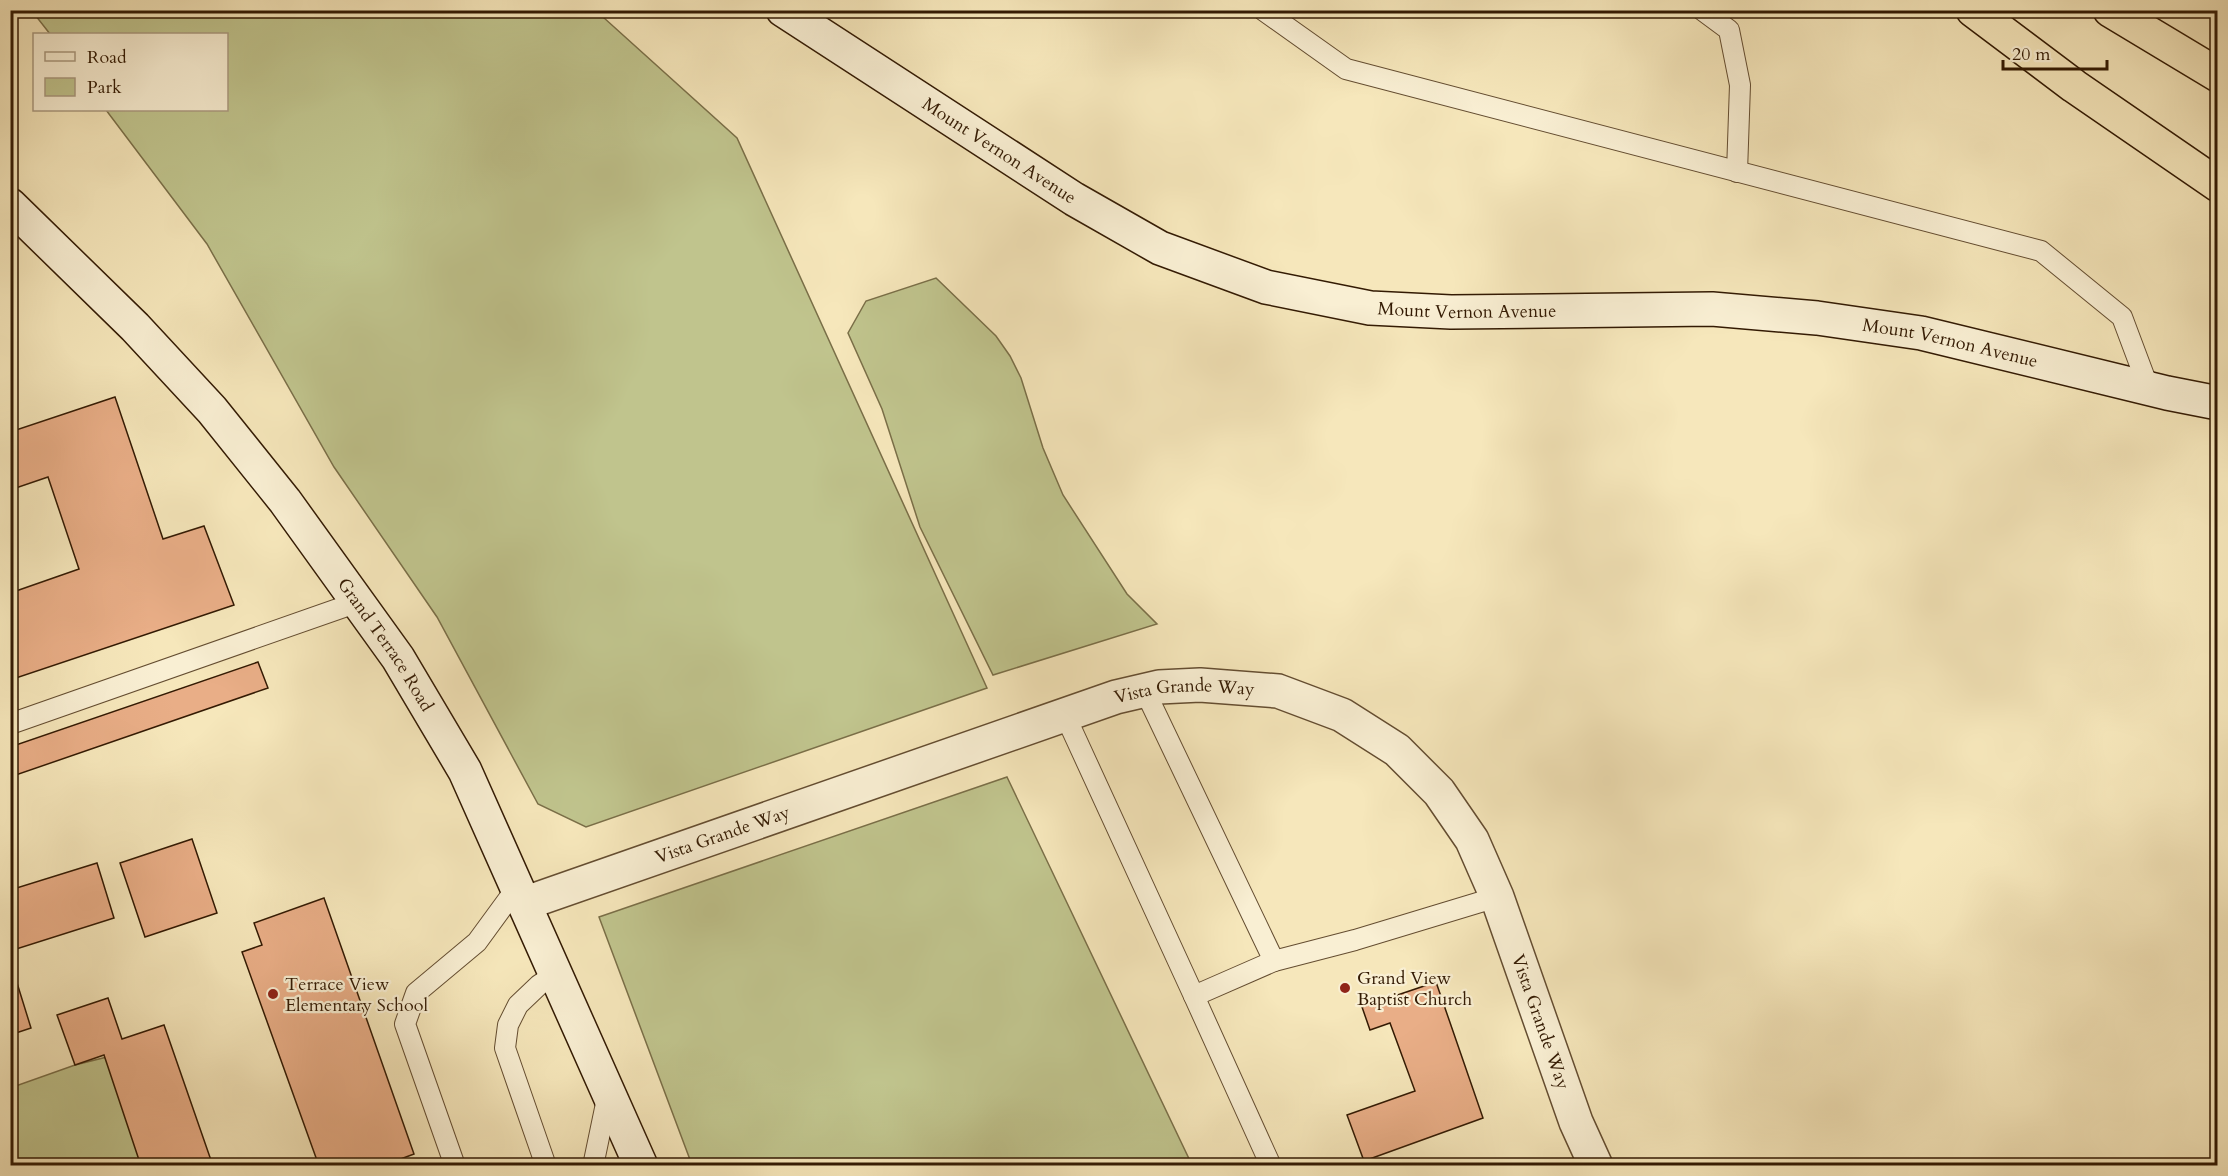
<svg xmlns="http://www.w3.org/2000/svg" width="2228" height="1176" font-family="Cardo,serif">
  <rect width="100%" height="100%" fill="#f6e7bb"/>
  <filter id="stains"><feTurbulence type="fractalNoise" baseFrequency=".00333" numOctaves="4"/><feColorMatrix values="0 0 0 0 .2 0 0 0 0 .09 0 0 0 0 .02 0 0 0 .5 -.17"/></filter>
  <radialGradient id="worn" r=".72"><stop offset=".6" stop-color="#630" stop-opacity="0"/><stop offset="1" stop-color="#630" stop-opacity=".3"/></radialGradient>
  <g fill="#c0c48d" stroke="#7a6f48" stroke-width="1.5">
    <path d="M593,10L603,17L737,138L987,688L586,827L538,804L437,617L334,467L207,244L106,110H226V34H50L32,11Z"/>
    <path d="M936,278L996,336L1010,356L1021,378L1043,448L1063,495L1127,594L1157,624L993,675L920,527L882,409L848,333L866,301Z"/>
    <path d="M1007,777L1192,1165H692L599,917Z"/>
    <path d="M107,1057L142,1165H11L10,1088L75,1065Z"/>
  </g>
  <g fill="#e9ae87" stroke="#331a03" stroke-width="1.5">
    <path d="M115,397L163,539L204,526L234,605L10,680V576L16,591L79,569L48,477L10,490V432Z"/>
    <path d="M258,662L268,688L10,777V747Z"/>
    <path d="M192,839L217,913L145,937L120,863Z"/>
    <path d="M97,863L114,918L10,951V890Z"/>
    <path d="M324,898L414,1154L382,1166H319L242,952L262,945L254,923Z"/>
    <path d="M13,970L31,1028L10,1035V971Z"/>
    <path d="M1436,982L1483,1118L1364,1161L1347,1115L1415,1091L1390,1023L1370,1030L1362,1007Z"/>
    <path d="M108,998L122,1039L164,1025L213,1166H141L104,1055L75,1065L57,1015Z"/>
  </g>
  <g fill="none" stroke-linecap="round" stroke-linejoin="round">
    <defs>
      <g id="lane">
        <path d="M1263,10L1346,69L2041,251L2122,317L2149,389"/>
        <path d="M1702,10L1729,30L1740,85L1737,172"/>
        <path d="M1145,691L1274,961L1355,940L1497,897"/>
        <path d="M1065,715L1194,996L1274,961"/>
        <path d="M10,724L358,602"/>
        <path d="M1194,996L1271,1166"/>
        <path d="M455,1166L405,1024L416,993L477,942L518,886"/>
        <path d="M546,1166L505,1048L508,1025L518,1005L539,985L557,973"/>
        <path d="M593,1166L608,1094"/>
      </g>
      <g id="street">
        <path id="s1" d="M526,903L1116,697L1159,687L1200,685L1278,691L1342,715L1397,750L1439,792L1472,840L1497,897L1576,1122L1596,1166"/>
      </g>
      <g id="secondary">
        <path id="s2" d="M783,10L1074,199L1160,248L1266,287L1370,308L1451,312L1712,309L1817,318L1921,333L2167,393L2218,403"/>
        <path id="s3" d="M10,205L135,327L212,410L285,501L398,658L465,771L641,1166"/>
      </g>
      <g id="highway">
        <path d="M1973,10L2074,86L2218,185"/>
        <path d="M2110,10L2218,75"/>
      </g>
    </defs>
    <use href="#lane" stroke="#644d31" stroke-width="22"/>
    <use href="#street" stroke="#644d31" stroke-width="36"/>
    <use href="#secondary" stroke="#331a03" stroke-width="36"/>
    <use href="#highway" stroke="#331a03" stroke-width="36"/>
    <use href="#lane" stroke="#f9efd3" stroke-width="20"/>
    <use href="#street" stroke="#f9efd3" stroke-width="33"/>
    <use href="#secondary" stroke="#f9efd3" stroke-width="33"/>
    <use href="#highway" stroke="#f6e7bb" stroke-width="33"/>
  </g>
  <g fill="#8f2418" stroke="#f9efd3" stroke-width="2">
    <circle cx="1345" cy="988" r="6"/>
    <circle cx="273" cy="994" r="6"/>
  </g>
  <g text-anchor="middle" stroke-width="4.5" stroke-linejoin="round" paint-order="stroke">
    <g font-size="18" fill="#331a03" stroke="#f9efd3">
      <text dy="6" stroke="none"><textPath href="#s2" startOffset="258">Mount Vernon Avenue</textPath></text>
      <text dy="6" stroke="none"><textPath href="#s2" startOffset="762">Mount Vernon Avenue</textPath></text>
      <text dy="6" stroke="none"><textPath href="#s2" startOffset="1248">Mount Vernon Avenue</textPath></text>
      <text dy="6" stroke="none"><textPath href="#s3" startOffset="580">Grand Terrace Road</textPath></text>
      <text dy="6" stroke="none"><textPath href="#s1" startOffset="694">Vista Grande Way</textPath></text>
      <text dy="6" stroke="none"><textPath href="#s1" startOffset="208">Vista Grande Way</textPath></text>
      <text dy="6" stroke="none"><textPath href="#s1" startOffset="1234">Vista Grande Way</textPath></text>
    </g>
    <g font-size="18" fill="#331a03" stroke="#f9efd3" text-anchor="start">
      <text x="1357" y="984">Grand View<tspan x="1357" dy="21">Baptist Church</tspan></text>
      <text x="285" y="990">Terrace View<tspan x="285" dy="21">Elementary School</tspan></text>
    </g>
  </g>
  <rect width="2228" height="1176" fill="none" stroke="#f6e7bb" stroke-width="36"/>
  <rect x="12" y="12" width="2204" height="1152" fill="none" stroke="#331a03" stroke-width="3"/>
  <rect x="18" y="18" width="2192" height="1140" fill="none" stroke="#331a03" stroke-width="1.5"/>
  <rect x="33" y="33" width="195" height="78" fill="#f9efd3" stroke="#aa9a80" stroke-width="1.5"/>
  <rect x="45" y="52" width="30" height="9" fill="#f9efd3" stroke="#aa9a80" stroke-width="1.5"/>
  <text x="87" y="63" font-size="18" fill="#331a03">Road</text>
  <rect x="45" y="78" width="30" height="18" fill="#c0c48d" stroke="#aa9a80" stroke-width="1.5"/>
  <text x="87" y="93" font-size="18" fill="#331a03">Park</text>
  <path d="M2003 60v9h104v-9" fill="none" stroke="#331a03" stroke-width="3"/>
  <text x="2012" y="60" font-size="18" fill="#331a03" stroke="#f9efd3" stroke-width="4.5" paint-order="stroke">20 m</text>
  <rect width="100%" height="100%" filter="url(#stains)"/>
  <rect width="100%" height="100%" fill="url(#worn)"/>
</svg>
